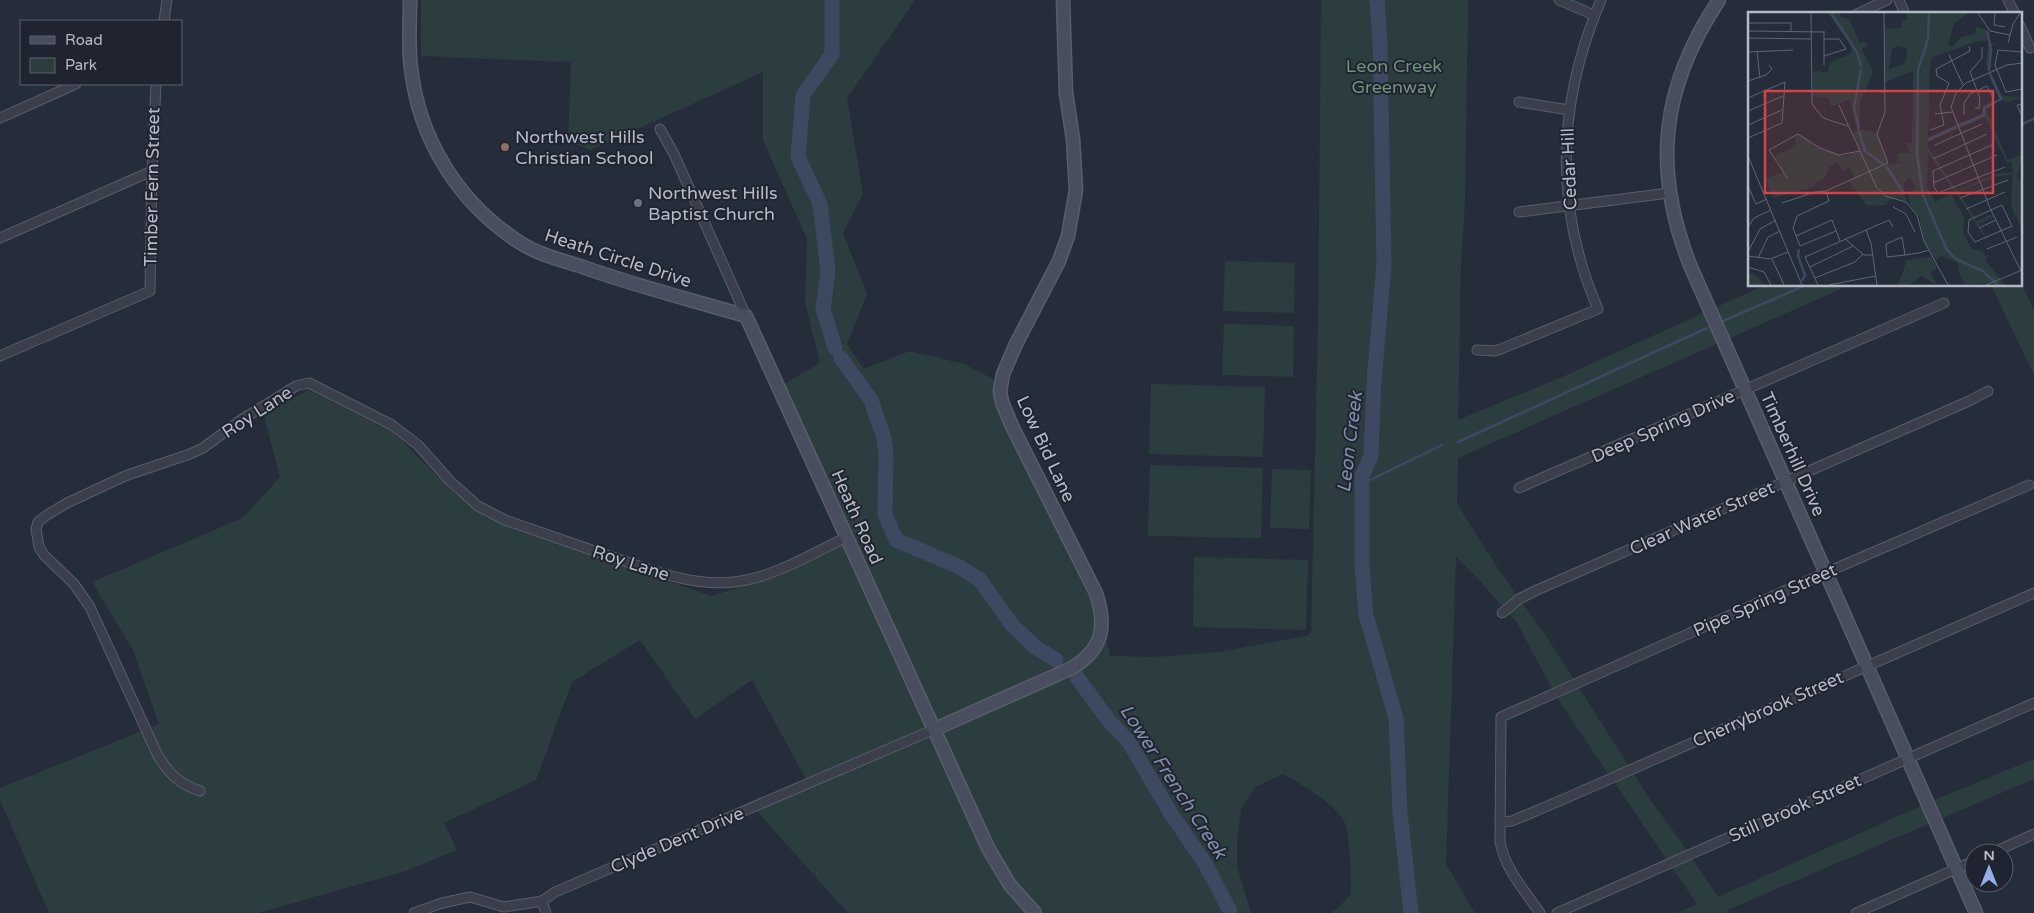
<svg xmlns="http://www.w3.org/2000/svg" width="2034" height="913" font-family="'Varela Round',sans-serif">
  <rect width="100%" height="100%" fill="#262d3a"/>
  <g fill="#2c3d3f">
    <path d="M421,0H915L847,98L863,194L843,233L867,294L847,344L864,369L910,351L964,364L1001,383L1000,391L1100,605L1110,656L1156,657L1218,652L1307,636L1311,632L1318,327L1321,0H1468L1465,201L1461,264L1458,420L1569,374L1765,285H1850L1458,458L1457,504L1499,570L1548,639L1651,801L1674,832L1718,897L1936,799L2034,759V779L1727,910L1728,913H1677L1697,904L1559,701L1517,623L1481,582L1456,557L1446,864L1475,913H1330L1337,909L1351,894C1351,880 1350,831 1344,821C1331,800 1303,786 1283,774L1255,787L1241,809L1237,839V866L1251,913H848L753,807L808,783L752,680L695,719L640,640L572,682L536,780L444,823L457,850L406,871L258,913H49L0,800V788L159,724L133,650L92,582L243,518L280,477L263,413L309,390L393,432L454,493L485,517L711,596L750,584L847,537L779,387L820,363L805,302L807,239L763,140V72L591,150L568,141L571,62L421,56Z"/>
    <path d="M1225,261L1295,263L1294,313L1223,311Z"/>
    <path d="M2020,280L2034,311V375L1991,285H2020Z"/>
    <path d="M1224,324L1294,326L1293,377L1222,375Z"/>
    <path d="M1151,384L1265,387L1263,457L1149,454Z"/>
    <path d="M1150,465L1263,468L1261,538L1148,536Z"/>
    <path d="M1272,469L1311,470L1309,529L1270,528Z"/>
    <path d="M1194,557L1308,560L1306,630L1193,627Z"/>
  </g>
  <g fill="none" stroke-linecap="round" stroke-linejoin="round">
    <g stroke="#3d4961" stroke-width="2.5">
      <path d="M2020,125L2034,119"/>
      <path d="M1723,321L1806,285"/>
      <path d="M1458,442L1707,328"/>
      <path d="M1362,484L1442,445"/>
    </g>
    <g stroke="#3d4961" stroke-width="15">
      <path d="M832,0V54L803,95L798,157L820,204L828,270L823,309L835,348"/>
      <path d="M1377,0L1380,44L1384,264L1374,382L1371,456L1362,476V566L1366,615L1396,718L1400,812L1411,913"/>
      <path d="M841,358L871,400L884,438L886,454L885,514L896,540L960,567L980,580L1012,625L1035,647L1056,660"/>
      <path d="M1077,677L1109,721L1129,742L1170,812L1206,865L1230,911"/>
    </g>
    <defs>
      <g id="street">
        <path d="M1559,0L1594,15"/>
        <path d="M1899,0L1905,14"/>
        <path d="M2008,0L2015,14"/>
        <path d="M1857,14L1887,0"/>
        <path d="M164,21L167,0"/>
        <path d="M2020,26L2030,48"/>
        <path d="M1519,102L1569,110"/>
        <path d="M0,118L76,84"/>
        <path d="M660,129L674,154L746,316"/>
        <path d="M1519,212L1669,193"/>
        <path d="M0,238L152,171"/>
        <path d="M1477,350L1495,351L1501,349L1598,309C1553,205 1557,103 1601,0"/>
        <path d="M0,356L150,291L152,171L156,84"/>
        <path d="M1519,488L1944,303"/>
        <path d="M1502,613L1519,599L1537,590L1969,401L1988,391"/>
        <path d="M200,791C180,784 170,775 158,756L90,607L74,584L44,555L39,547L36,529L38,522L47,515L67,503L125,476L190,454L203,448L241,420L296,386L309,383L392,425L418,445L450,481L478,506L505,520C539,532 574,544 609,556C650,569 691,587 734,582C775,577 811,554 847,537"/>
        <path d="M1500,822L1512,821L1564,799L2034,593"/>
        <path d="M1992,853L2034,834"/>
        <path d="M542,901L546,913"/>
        <path d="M414,913L442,903L470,897L504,907L542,901L555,892L935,729"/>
        <path d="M1540,913C1525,891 1504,868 1500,841L1501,717L1825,573L2029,485"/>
        <path d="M1557,913L2034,703"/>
        <path d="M1856,913L1974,861"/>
      </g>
      <g id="secondary">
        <path d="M410,0C410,22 408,46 411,68C419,140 459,203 519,242C539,255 561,260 583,267C636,286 692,300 746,316L988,848L1010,885L1035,913"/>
        <path d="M1719,0C1661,87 1652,168 1690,265L1976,913"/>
        <path d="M935,729L1072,668C1103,649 1107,627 1096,593L1012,426L1002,402L1000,391L1003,374L1016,344L1059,261L1068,236L1076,190L1073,139L1066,93L1063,0"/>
      </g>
    </defs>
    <use href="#street" stroke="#585d69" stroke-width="11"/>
    <use href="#secondary" stroke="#585d69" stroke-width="15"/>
    <use href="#street" stroke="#3a3f4b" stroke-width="9"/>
    <use href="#secondary" stroke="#484e5d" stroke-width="12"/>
  </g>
  <circle fill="#8d6e63" stroke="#1f2430" stroke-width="2" cx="505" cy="147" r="5"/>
  <circle fill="#6b7280" stroke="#1f2430" stroke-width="2" cx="638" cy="203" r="5"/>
  <g text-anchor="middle" stroke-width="4" stroke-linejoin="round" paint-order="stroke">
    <g font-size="18" fill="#6f947b" stroke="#1f2430">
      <text x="1394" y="72">Leon Creek<tspan x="1394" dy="21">Greenway</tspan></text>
    </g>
    <g font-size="18" fill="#b5bac6" stroke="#1f2430" text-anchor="start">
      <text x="515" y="143">Northwest Hills<tspan x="515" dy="21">Christian School</tspan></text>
      <text x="648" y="199">Northwest Hills<tspan x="648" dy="21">Baptist Church</tspan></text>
    </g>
    <g font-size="18" fill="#b5bac6" stroke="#1f2430">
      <text transform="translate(1569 169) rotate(-92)" y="6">Cedar Hill</text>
      <text transform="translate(152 187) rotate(-89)" y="6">Timber Fern Street</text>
      <text transform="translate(618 258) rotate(18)" y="6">Heath Circle Drive</text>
      <text transform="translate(257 412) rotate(-33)" y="6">Roy Lane</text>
      <text transform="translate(1663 426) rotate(-24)" y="6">Deep Spring Drive</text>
      <text transform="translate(1046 449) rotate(65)" y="6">Low Bid Lane</text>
      <text transform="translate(1793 454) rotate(66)" y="6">Timberhill Drive</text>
      <text transform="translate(857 517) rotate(66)" y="6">Heath Road</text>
      <text transform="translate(1702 518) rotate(-24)" y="6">Clear Water Street</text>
      <text transform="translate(631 563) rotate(18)" y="6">Roy Lane</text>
      <text transform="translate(1765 600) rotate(-24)" y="6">Pipe Spring Street</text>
      <text transform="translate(1768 709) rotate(-24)" y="6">Cherrybrook Street</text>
      <text transform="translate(1795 808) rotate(-24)" y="6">Still Brook Street</text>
      <text transform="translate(677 840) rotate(-23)" y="6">Clyde Dent Drive</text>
    </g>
    <g font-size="19" font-style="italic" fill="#808eaa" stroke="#1f2430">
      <text transform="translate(1349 442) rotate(-83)" y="7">Leon Creek</text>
      <text transform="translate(1174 781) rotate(57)" y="7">Lower French Creek</text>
    </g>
  </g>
  <g transform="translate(1748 12)">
    <rect width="274" height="274" fill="#262d3a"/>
    <path d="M80,1H92V5L101,7L112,31L118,30L119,34L114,37L125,60L112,90V117L129,121L141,152L163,149H150L151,141H164L159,138V131H164L165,59L136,71L137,17L154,16L153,9L160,7L157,1H220L206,12L200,32L204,35L213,25L227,22L228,15L237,17L239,29H230L185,45L182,51L180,125L234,102L236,96L251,88L238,52L240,32L254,30L243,33L242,59L254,84L274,85L262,90L252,88L238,98L260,148L274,143L269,165L274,170V218L263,193L265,162L247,165L210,180L229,209L244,202L245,205L231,212L247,241L208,181L203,183L216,205L215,221L220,230L223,236L237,241L236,245L240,243L237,248L257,273L238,271L217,273L210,258L211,252L194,243L188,248L177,230L171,204L162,193L160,184L168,175L161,165L155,172L158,189L149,186L140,189L138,193H118L101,169L107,166L101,155L95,159L89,150L81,155L77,166L67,171L68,174L25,186L17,167L35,160L27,144L44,136L48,132L47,125L52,122L71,136L97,145L112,139L104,122L109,119L102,87L83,95L81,86L64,85L65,59L80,60L82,51L104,41L102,32ZM150,34L159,37V44L156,52L141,57L144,37ZM237,105L259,151L263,150L265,160L248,162L209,179L180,135V130ZM180,141L207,180L187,190L179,175ZM183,245L189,256L182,260L189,273L173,264L161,273H150L159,248ZM0,261L6,262L17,273H0Z" fill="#2c3d3f" fill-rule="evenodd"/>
    <path fill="none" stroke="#3d4961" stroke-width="2.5" d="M83,1L109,40L113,55M181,1L180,27L170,58L169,142L175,183L199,238L208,247L235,259L250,273M239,19L243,37L241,59M210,114L236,103V96L253,87L242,62M111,117L106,96L113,57M111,119L117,139L135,152M180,128L208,115M138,154L155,180M51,237L50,244L57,263L54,269"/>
    <path fill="none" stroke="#5f6572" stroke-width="1" d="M63,1L64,92L75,106L100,114M230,1L242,19L262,23M247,1L246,13L257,15M0,11H43V19M0,19L76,20M0,26L63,27M260,31L265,12L272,1M0,40L45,38M9,40L12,66M274,40L250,38L247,53L258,80L274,77M201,43L215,73M76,44L98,37L91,27H76M274,51L259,53L218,71L208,81L203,95L242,196L274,261M76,53V19M0,69L18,63L24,57L21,53M0,86L37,70M274,92L269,93L274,104M91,93L129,176L137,184L158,190L169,203L176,229L200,273M227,96H231L232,86L222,60L234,46V35M0,99L35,84M187,102L204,100M216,103V91L222,82L239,74L244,84M0,113L34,98M182,118L196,113L192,93L201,71L189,64L188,57L222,39L221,34M0,126L34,111L37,70M187,133L234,112M244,133L185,159L186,175L190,181L257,155M0,144L54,273M185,147L239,122M40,167L21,138L50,122L72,136L91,143L112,139M185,171L249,143M0,174L8,192L19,187M78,179L81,189L49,204L45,216L52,234L88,219M212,186L260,168M34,191L67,180L78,179L140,151L129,122L137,100L136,1M254,193L264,214L227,230L220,220L221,208ZM145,195L158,202L167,220M218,197L257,180M0,215L6,206L23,198M231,216L248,208M118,218L123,231L129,273M48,224L84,208L92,229M97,227L116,243H125M239,237L269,225M0,240L12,217L28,208M157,243L154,225L138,232L139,245L157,243L170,241L174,240L181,238M0,244L22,247L40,240M10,246L20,225L32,219M24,247L36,273M0,255L16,260L23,273M62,255L105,234M67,266L107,250L115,242M70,273L57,245L141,208L145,215M81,273L127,264M238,273L274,258"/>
    <path fill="#cf4548" fill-opacity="0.15" stroke="#cf4548" stroke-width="2.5" d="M17,79H245V181H17Z"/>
    <rect width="274" height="274" fill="none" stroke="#b5bac6" stroke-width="2.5"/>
  </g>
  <rect x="20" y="20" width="162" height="65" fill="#1f2430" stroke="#5b606c"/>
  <rect x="30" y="36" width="25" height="8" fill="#484e5d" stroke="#5b606c"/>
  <text x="65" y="45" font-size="15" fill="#b5bac6">Road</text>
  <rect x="30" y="58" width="25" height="15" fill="#2c3d3f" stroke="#5b606c"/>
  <text x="65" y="70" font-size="15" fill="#b5bac6">Park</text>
  <g transform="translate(1989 868)"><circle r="24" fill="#1f2430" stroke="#5b606c"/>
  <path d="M0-4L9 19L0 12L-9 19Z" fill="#94aeec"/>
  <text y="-8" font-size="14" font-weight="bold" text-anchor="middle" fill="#b5bac6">N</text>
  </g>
</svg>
